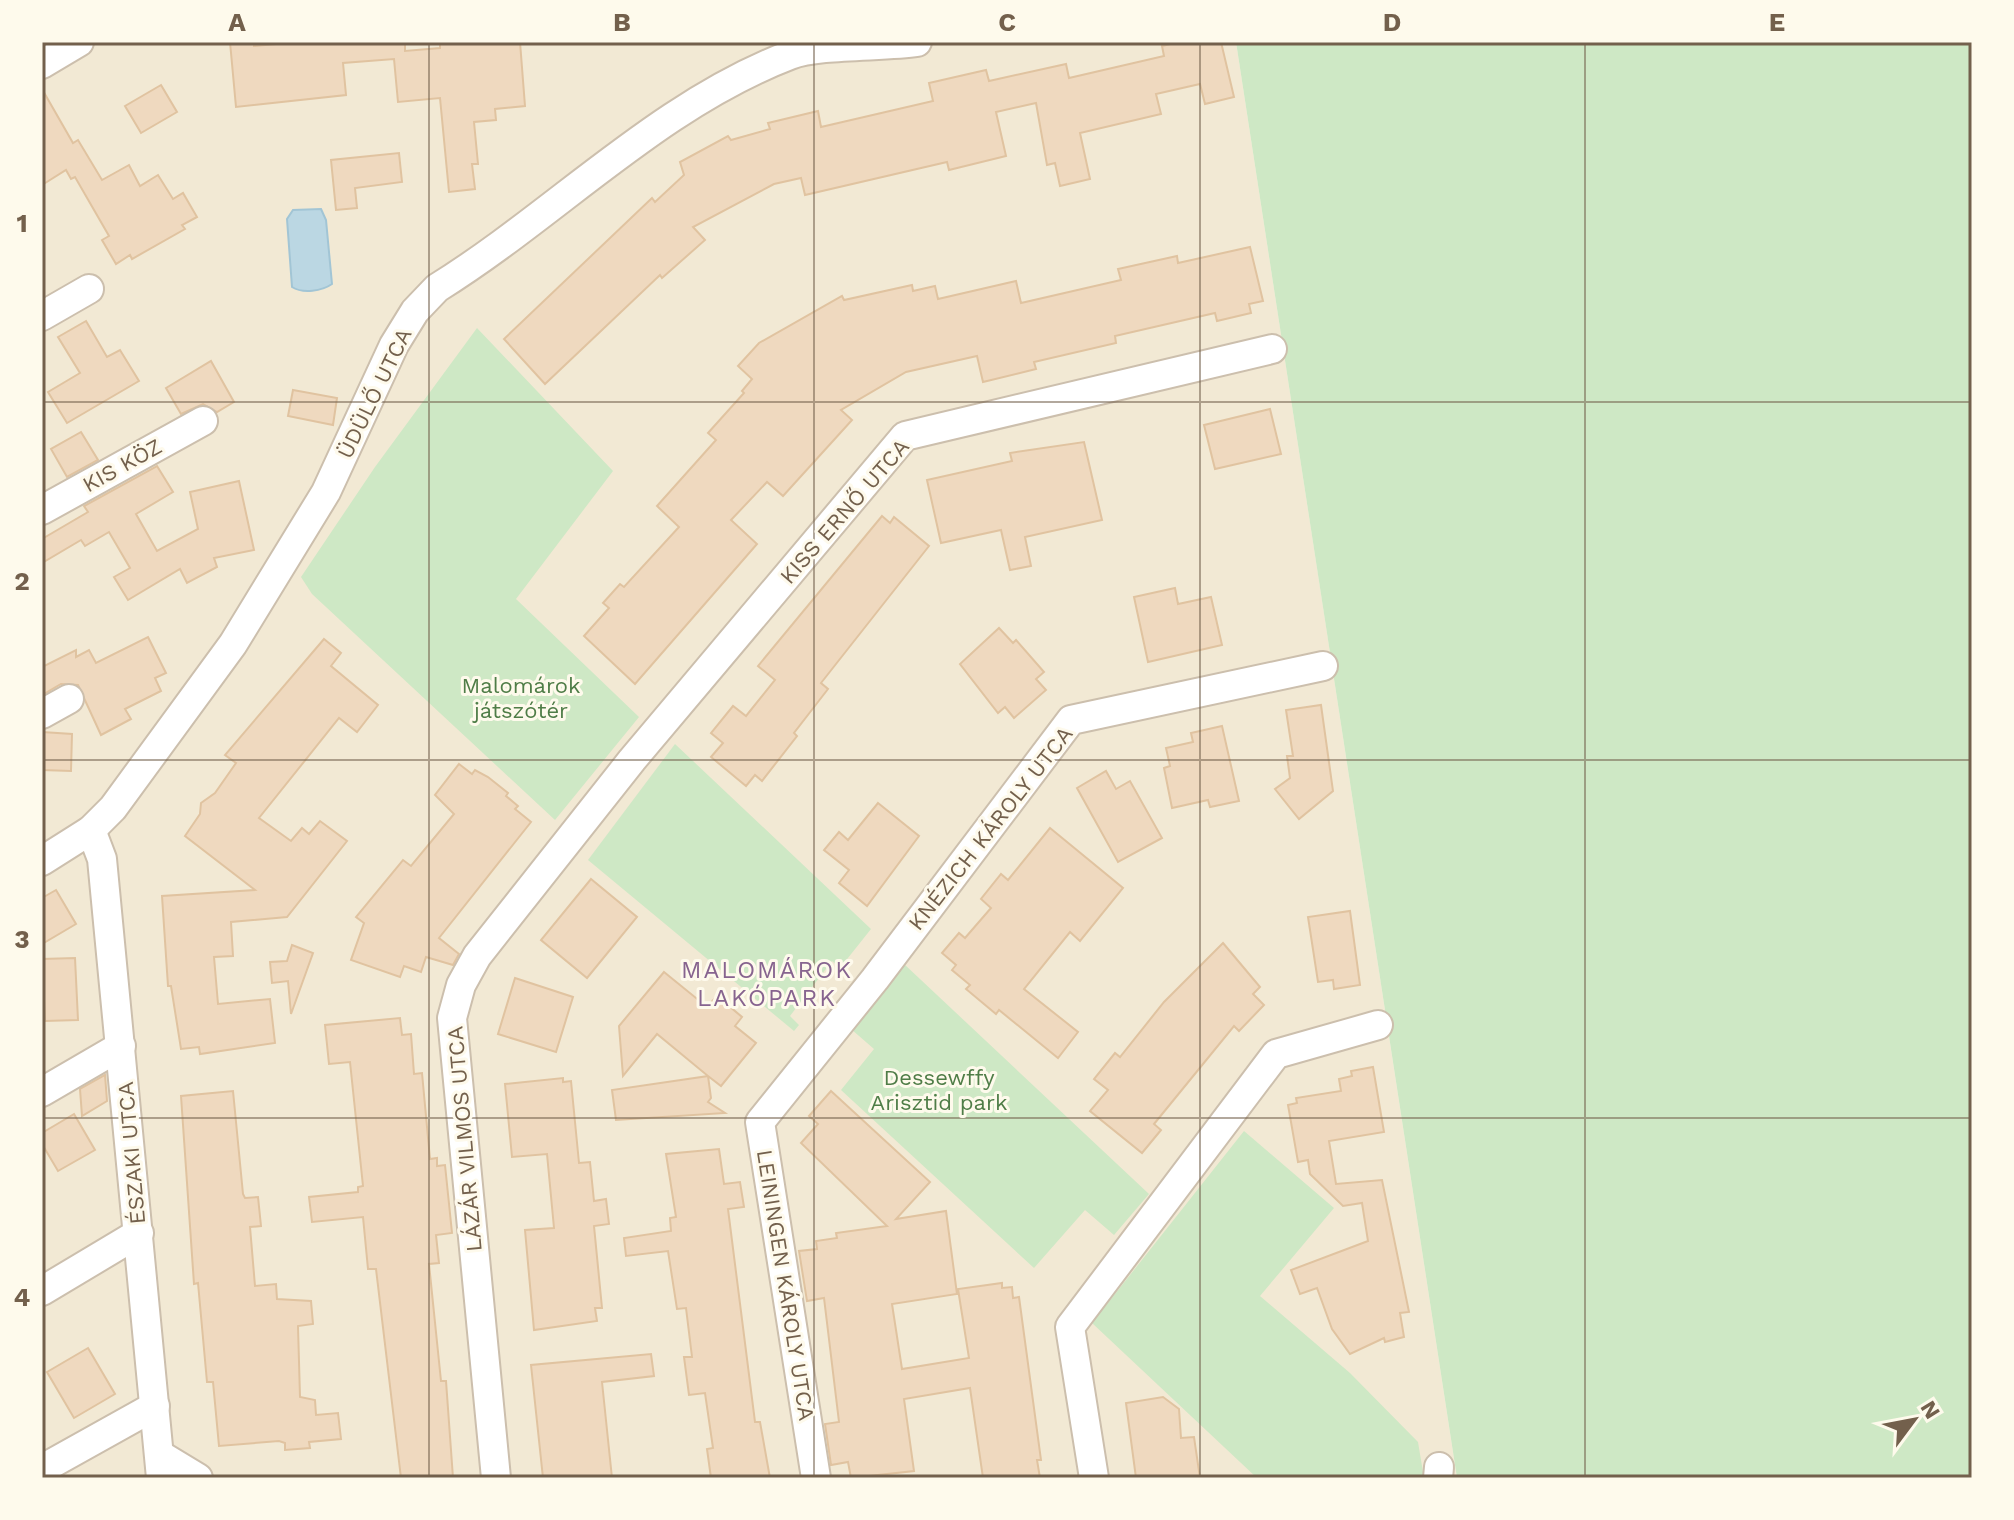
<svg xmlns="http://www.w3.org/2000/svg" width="2014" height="1520" font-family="'Work Sans',sans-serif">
  <rect width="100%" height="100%" fill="#fbf6e6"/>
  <path fill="#f2e9d4" d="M42,42H1236L1457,1478H42Z"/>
  <g fill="#cee8c5">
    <path d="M1236,42H1972V1478H1457Z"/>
    <path d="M477,328L613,471L516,599L639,717L555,820L312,594L301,577L375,467Z"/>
    <path d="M675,744L871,929L840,968L832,961L790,1016L799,1025L794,1031L588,860Z"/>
    <path d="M904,964L1149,1194L1114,1235L1085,1210L1034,1268L841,1090L874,1049L851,1029Z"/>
    <path d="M1244,1131L1334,1208L1260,1296L1350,1373L1418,1442L1424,1478H1257L1092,1323Z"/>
  </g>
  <path fill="#bbd7e3" stroke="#a2c5d5" stroke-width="2" d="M321,209L326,220L332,284C322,291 303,294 292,287L287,219L293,210Z"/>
  <g fill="#efd9bf" stroke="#e0c3a0" stroke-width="2">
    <path d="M230,42H254V46L299,42H405V51L440,48V42H520L525,106L495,109L496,120L474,122L478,164H472L475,189L449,192L440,98L398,102L394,59L343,63L346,95L236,107Z"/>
    <path d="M1179,42H1221L1234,97L1205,104L1200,84L1156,94L1161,114L1080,133L1090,179L1060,186L1055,163L1047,165L1036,103L996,112L1006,156L949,170L947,162L805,195L801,178L774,184L693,227L705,240L662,278L660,275L545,384L504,339L652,198L655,202L684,175L680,162L728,136L731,140L770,129L768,123L818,111L821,127L933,101L929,83L986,70L989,81L1066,64L1069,78L1164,56L1162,46Z"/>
    <path d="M161,85L177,112L141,133L125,106Z"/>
    <path d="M42,89L73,143L78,140L102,180L129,165L140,186L158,175L173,199L183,193L197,217L182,225L185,229L132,259L130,255L116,264L102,240L109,236L75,177L71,179L66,170L42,185Z"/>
    <path d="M399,153L402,182L355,188L357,208L336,210L331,160Z"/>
    <path d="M1250,247L1263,301L1249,304L1251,313L1217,321L1215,313L1115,336L1116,343L1034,362L1036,369L983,382L977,356L906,372L841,410L852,420L783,496L767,482L731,520L757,544L635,684L584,636L609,608L603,603L620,584L624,587L679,527L657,506L716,440L708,433L744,393L742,391L752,379L738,366L759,343L842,296L844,300L912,285L913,291L935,286L938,299L1016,281L1021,303L1121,280L1118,269L1177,256L1178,263Z"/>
    <path d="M86,321L107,357L120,350L139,381L67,423L48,392L80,373L58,337Z"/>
    <path d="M211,361L234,402L217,412L203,404L181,414L166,388Z"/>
    <path d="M293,390L337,398L333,425L288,416Z"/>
    <path d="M1270,409L1281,454L1215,469L1204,425Z"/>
    <path d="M81,432L98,460L67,477L51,449Z"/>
    <path d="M1084,442L1102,520L1025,537L1031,566L1010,570L1001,530L941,543L927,480L1012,461L1010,453Z"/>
    <path d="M157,466L173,492L136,514L157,551L198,529L190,492L239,481L254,550L214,558L217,567L187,583L180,569L128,600L114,577L130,568L109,532L85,546L81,540L42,563V539L88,512L84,506Z"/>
    <path d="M882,516L890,523L894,517L929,546L821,683L828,689L794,733L797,736L762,781L755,775L746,786L711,757L723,743L711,733L733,706L746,716L775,680L758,666Z"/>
    <path d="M1175,588L1178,604L1211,597L1222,645L1148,662L1134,597Z"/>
    <path d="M999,628L1013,643L1016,640L1044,672L1036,679L1046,690L1014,718L1005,707L998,713L960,664Z"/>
    <path d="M148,637L166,673L155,678L161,691L125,709L131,719L101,735L78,685L61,684L42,695V667L76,650V657L89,650L96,663Z"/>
    <path d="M324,639L341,653L331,666L378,705L357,732L339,718L259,818L291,841L302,828L309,834L320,821L347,841L287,917L231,922L233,956L214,957L218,1004L270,999L275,1043L200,1054L199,1047L181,1049L171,986H168L162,896L255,890L185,836L200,814L201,803L215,793L236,763L225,755Z"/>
    <path d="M1321,705L1333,791L1299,819L1275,789L1290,778L1287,756H1293L1286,710Z"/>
    <path d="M1222,726L1239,801L1210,807L1208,800L1172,808L1164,768L1170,766L1166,748L1193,742L1191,733Z"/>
    <path d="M42,732L72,734L71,771L42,770Z"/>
    <path d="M459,764L472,774L475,770L488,777L508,793L506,796L518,806L515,809L531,822L439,938L459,954L453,965L426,957L421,972L404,966L400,977L351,960L364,923L356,917L403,860L411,866L454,814L435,795Z"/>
    <path d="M1106,771L1116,789L1130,781L1162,838L1118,862L1077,788Z"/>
    <path d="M878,803L919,836L867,906L839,883L849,870L824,850L839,832L848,840Z"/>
    <path d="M1050,828L1123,888L1080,941L1070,932L1024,989L1078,1032L1058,1058L999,1010L996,1014L966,989L970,985L952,970L956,965L942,953L959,933L965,938L991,908L981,899L1001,874L1008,880Z"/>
    <path d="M591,879L637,917L587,978L541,940Z"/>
    <path d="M56,890L76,924L42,944V898Z"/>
    <path d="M1350,911L1360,985L1334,989L1333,980L1318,982L1308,917Z"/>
    <path d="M1223,943L1260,987L1253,994L1264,1005L1239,1031L1234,1026L1154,1124L1161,1130L1142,1153L1090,1111L1108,1090L1094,1079L1115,1053L1120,1057L1164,1002Z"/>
    <path d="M292,945L313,953L291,1014L288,981L272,983L270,962L287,961Z"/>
    <path d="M75,958L78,1020L45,1021L42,959Z"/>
    <path d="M664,972L707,1007L717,996L742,1017L735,1026L756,1043L721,1086L708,1076L711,1098L708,1102L725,1113L616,1120L612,1090L708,1076L657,1034L623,1076L619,1026Z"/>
    <path d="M515,978L573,997L556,1052L498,1034Z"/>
    <path d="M400,1018L402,1035L411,1034L414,1074L422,1073L430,1159L437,1158V1166L445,1165L452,1233L436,1235L439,1263L429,1264L441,1381H446L453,1478H401L376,1269H368L363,1217L312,1222L309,1197L358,1192V1187L363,1186L350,1062L329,1064L325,1025Z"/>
    <path d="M1373,1067L1384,1132L1329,1141L1336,1184L1382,1180L1409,1312L1400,1313L1404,1337L1385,1342L1384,1338L1350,1354L1332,1329L1317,1288L1300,1294L1291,1270L1368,1241L1362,1203L1343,1206L1310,1174L1308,1160L1298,1162L1288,1105L1297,1103L1296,1098L1341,1091L1339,1079L1352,1076L1351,1071Z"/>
    <path d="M105,1075L107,1101L82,1116L80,1089Z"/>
    <path d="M563,1078V1082L571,1081L579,1163L590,1162L594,1201L606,1199L609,1224L594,1226L602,1308H595L597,1321L534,1330L525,1230L554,1228L547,1154L512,1157L505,1084Z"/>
    <path d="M233,1091L243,1194L245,1198L258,1197L261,1226L250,1227L255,1286L276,1284L277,1299L311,1301L313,1324L298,1326L300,1397L315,1400L316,1415L338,1413L341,1439L309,1442L310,1448L285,1450V1443L279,1441L219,1446L213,1382H207L198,1283L194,1284L181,1096Z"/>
    <path d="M831,1091L930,1182L896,1219L946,1211L957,1294L892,1304L902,1369L969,1358L958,1289L1002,1283V1288L1012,1287L1013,1298L1019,1297L1041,1460H1037L1040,1478H983L970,1388L904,1399L914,1471L851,1478L848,1462L831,1465L825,1424L839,1422L824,1298L807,1301L799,1251L817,1249L816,1241L837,1238L836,1233L887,1226L801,1143L818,1124L809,1116Z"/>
    <path d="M74,1114L95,1150L58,1171L42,1144V1133Z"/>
    <path d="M719,1149L724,1184L740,1182L744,1207L728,1209L755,1422H760L770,1478H711L707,1449L713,1448L705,1393L689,1395L684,1357H692L686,1308L677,1309L668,1251L626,1256L624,1238L671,1231L670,1218L676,1217L666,1154Z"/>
    <path d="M88,1348L115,1394L74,1418L47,1372Z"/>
    <path d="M651,1354L654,1376L602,1382L612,1478H543L531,1365Z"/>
    <path d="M1163,1397L1179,1409L1181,1438L1194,1437L1200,1478H1136L1126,1403Z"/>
  </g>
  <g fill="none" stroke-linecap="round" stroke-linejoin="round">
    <defs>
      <g id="minor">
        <path d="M42,64L79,42"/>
        <path d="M42,316L89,289"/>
        <path d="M42,510L203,421"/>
        <path d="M42,714L69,699"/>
        <path d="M91,830L102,859L161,1478"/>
        <path d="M42,861L91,830L113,808L233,644L326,492L394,345L415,311L437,288C556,214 657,106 790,55C817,44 885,47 917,42"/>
        <path d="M42,1092L121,1046"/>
        <path d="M42,1291L139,1233"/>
        <path d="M160,1455L198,1478"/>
        <path d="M42,1469L155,1406"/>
        <path d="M496,1478L452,1018L461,985L477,956L632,760L905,436L1272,349"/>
        <path d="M816,1478L760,1122L875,979L1071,720L1323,666"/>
        <path d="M1094,1478L1070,1327L1276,1054L1378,1025"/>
        <path d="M1438,1478L1439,1467"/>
      </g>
    </defs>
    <use href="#minor" stroke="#ccbfad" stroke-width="32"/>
    <use href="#minor" stroke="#fff" stroke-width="28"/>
  </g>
  <path fill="none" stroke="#73604c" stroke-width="2" stroke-opacity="0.55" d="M429,42V1478M814,42V1478M1200,42V1478M1585,42V1478M42,402H1972M42,760H1972M42,1118H1972"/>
  <g text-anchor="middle" stroke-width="6" stroke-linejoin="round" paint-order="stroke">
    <g font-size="22" fill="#73604c" stroke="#fefaec">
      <text transform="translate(374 393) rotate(-64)" y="8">ÜDÜLŐ UTCA</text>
      <text transform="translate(122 465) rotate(-29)" y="8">KIS KÖZ</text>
      <text transform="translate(844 511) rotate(-49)" y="8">KISS ERNŐ UTCA</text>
      <text transform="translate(990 828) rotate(-52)" y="8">KNÉZICH KÁROLY UTCA</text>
      <text transform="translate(464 1139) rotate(-95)" y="8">LÁZÁR VILMOS UTCA</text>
      <text transform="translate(131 1153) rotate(-95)" y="8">ÉSZAKI UTCA</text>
      <text transform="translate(786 1285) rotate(81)" y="8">LEININGEN KÁROLY UTCA</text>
    </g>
    <g font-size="22" fill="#4f7d47" stroke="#fefaec">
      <text x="521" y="693">Malomárok<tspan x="521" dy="25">játszótér</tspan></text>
      <text x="939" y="1085">Dessewffy<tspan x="939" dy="25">Arisztid park</tspan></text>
    </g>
    <g font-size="24" letter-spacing="2" fill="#87648f" stroke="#fefaec">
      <text x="767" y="978">MALOMÁROK<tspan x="767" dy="28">LAKÓPARK</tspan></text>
    </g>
  </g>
  <rect width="2014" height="1520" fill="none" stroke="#fefaec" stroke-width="88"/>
  <g transform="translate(1914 1420) rotate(58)" stroke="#fefaec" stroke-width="6" paint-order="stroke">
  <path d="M0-6L14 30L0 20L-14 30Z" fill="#73604c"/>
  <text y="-12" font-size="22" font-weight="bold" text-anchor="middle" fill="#73604c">N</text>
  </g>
  <rect x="44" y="44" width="1926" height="1432" fill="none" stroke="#73604c" stroke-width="3"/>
  <g font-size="26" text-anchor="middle" font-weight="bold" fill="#73604c">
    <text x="237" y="31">A</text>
    <text x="622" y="31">B</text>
    <text x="1007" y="31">C</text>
    <text x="1392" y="31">D</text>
    <text x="1777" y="31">E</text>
    <text x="22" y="232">1</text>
    <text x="22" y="590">2</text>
    <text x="22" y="948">3</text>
    <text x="22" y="1306">4</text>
  </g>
</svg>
